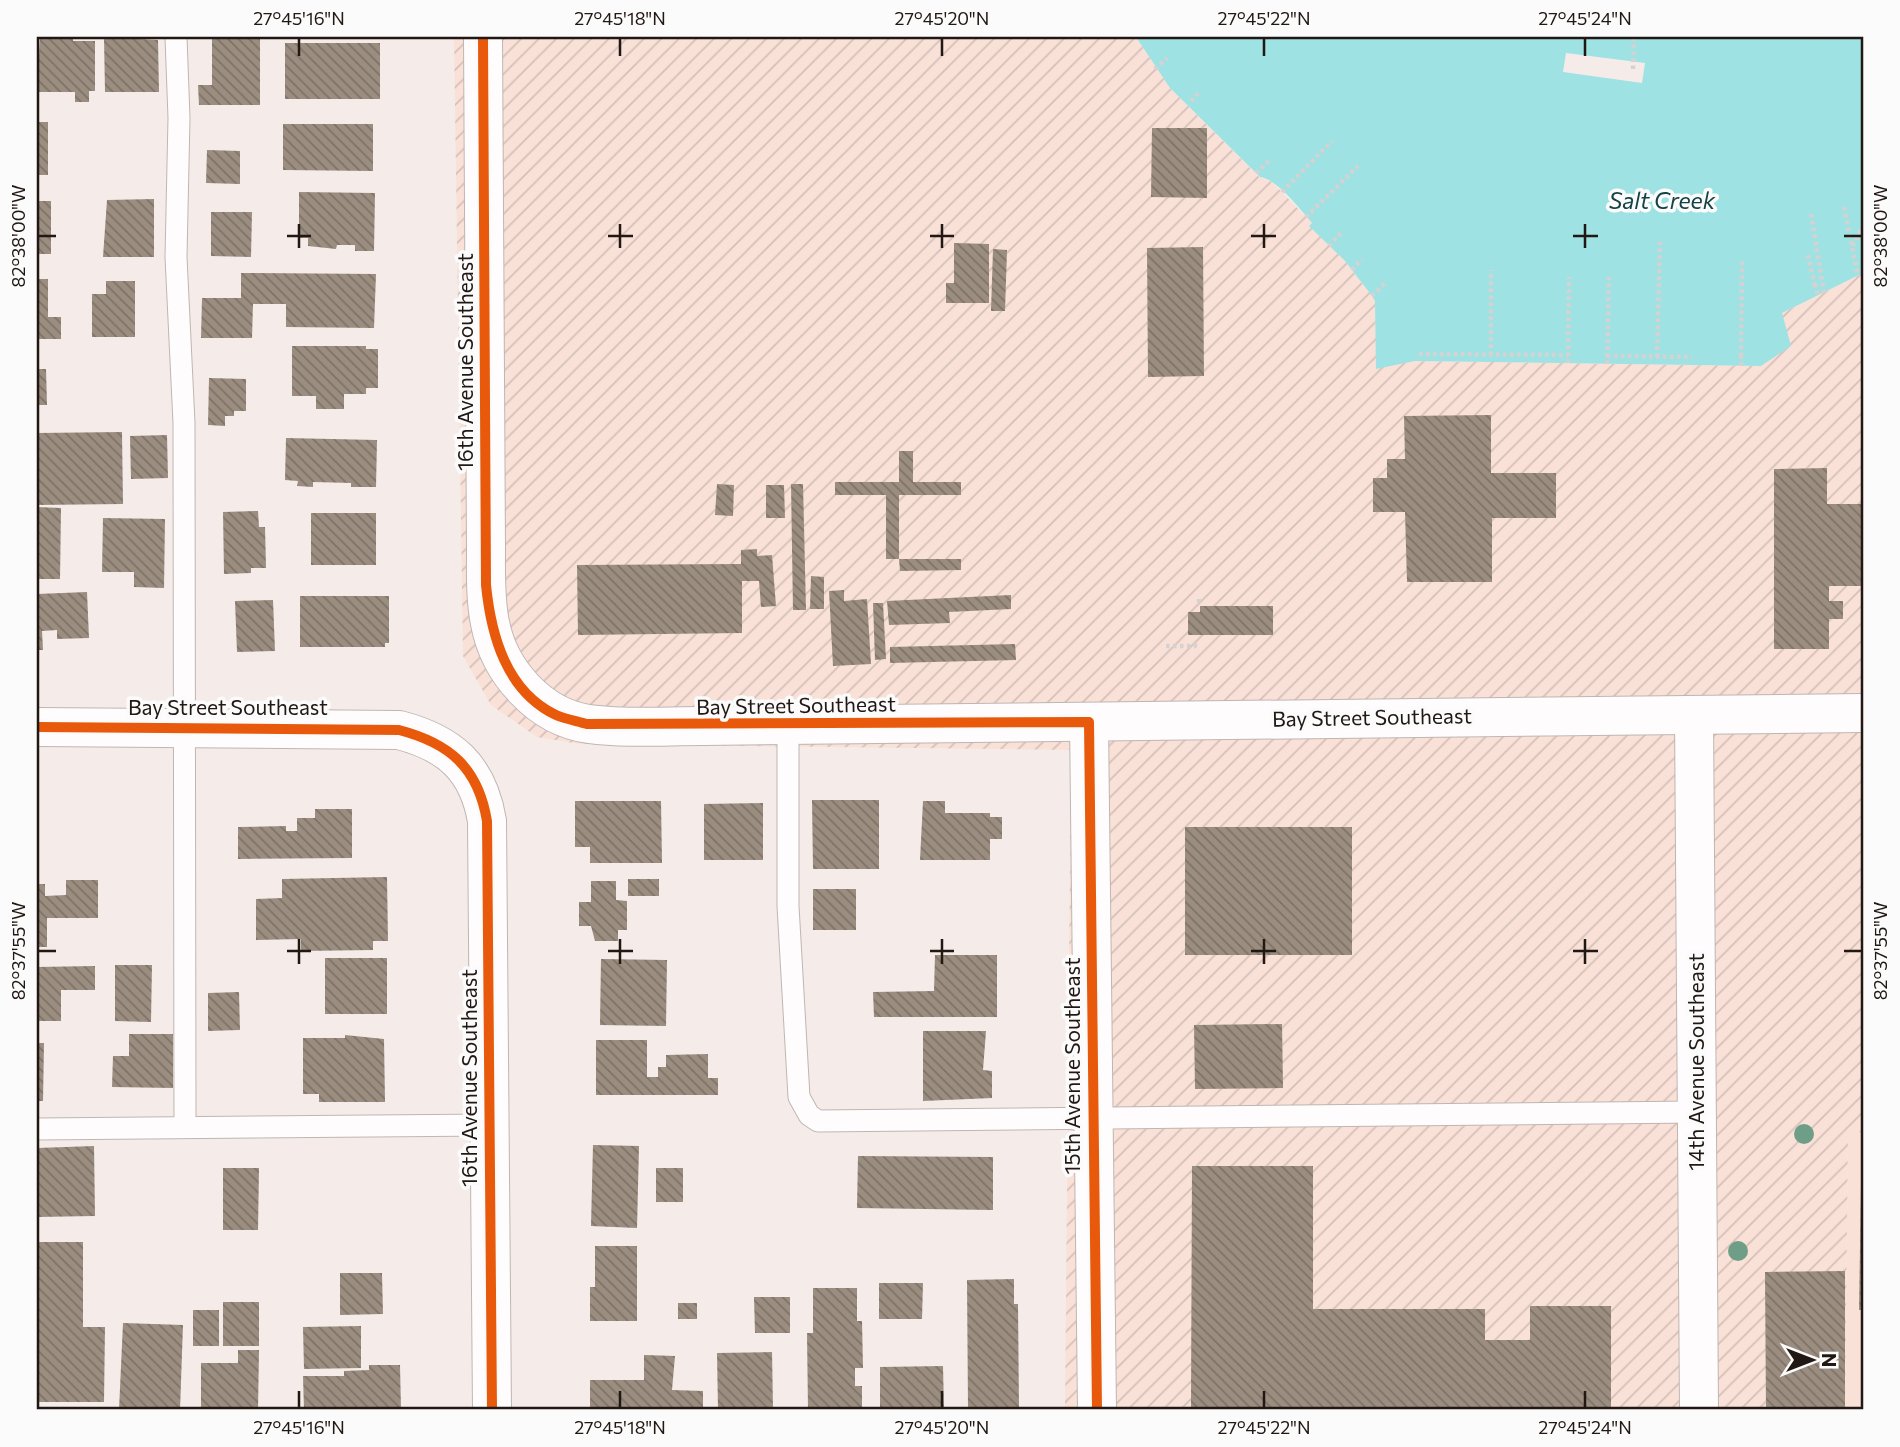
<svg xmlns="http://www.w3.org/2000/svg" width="1900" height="1447" font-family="Commissioner,sans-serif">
  <defs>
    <pattern id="industrial-furrows" width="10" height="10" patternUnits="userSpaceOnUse" patternTransform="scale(1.75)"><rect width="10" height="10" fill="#f9e1d8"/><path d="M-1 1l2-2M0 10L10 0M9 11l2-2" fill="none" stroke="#d5c0b8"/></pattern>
    <pattern id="building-back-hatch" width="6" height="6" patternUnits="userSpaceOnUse" patternTransform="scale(1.75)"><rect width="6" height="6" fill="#9b8e80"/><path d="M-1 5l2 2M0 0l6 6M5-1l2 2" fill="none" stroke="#7e7368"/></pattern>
  </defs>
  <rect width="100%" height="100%" fill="#f5ece9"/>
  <path fill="#f9e1d8" d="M1848,1132H1863V1410H1845Z"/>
  <path fill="url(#industrial-furrows)" d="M454,37H1136L1170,88L1259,177L1272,182L1306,217L1312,223L1310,226L1345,261L1372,296L1375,301L1377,368L1415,361L1761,366L1782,313L1863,273V1132L1848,1133L1845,1410H1065L1071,750L580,744L537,737L491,705L463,656Z"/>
  <path fill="#9ee2e4" d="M1136,37H1863V273L1782,313L1791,346L1761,366L1415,361L1376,369L1375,301L1372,296L1345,261L1309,226L1312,223C1300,209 1277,179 1260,177L1170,88Z"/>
  <path fill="#f5ece9" d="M1566,53L1645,63L1642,83L1563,72Z"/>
  <g fill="url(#building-back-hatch)">
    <path d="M40,37H73V41H95V91H89V102H75V92H37Z"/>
    <path d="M104,37L158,40L159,92H105Z"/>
    <path d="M212,38H260V105H199L198,85H212Z"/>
    <rect x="285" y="43" width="95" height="56"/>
    <rect x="37" y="122" width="11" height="53"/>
    <path d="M283,124H373V171L283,170Z"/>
    <path d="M1152,128H1207V198L1151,197Z"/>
    <path d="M207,150L240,151V184L206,183Z"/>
    <path d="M299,192L375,193L374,251H355V245H337L336,249L308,246V238H299Z"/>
    <path d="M154,199V257H103L107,200Z"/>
    <rect x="37" y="201" width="14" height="53"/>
    <path d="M211,212H252L251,257L211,256Z"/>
    <path d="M954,243L989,244V303H946V283H954Z"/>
    <path d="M1203,247L1204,376L1148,377L1147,248Z"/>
    <path d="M993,249L1007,250L1005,311H991Z"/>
    <path d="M241,273L376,274L374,328L286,327V304H253L252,338H201L202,298H241Z"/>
    <path d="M37,279H48V317H61V339H37Z"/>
    <path d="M106,281H135V337H92V294H106Z"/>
    <path d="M292,346H366V349H378V388H366V394H344V409H316V396H292Z"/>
    <path d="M37,369H46L47,405H37Z"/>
    <path d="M209,378L246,379V411H234V416H225V426L208,425Z"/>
    <path d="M1491,415V473H1556V518H1492V582H1407L1405,512H1373V478H1387V459H1405L1404,416Z"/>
    <path d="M122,432L123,504L37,505V433Z"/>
    <path d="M167,435L168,478L131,479L130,436Z"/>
    <path d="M286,438L377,440L376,487H351V483L313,482V487L297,486L298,481L285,480Z"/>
    <path d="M899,451H913V482H961V495H899V559H886V495H835V482H899Z"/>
    <path d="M1827,468V504H1863V586H1829V601H1843V619H1829V649H1774V469Z"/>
    <path d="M717,484L734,485L733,516L715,515Z"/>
    <path d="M791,484H803L806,610H793Z"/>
    <path d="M766,485H784L785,518H766Z"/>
    <path d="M37,507L61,508L60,579H37Z"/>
    <path d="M258,511L259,527H265L266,568H251V573L224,574L223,512Z"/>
    <rect x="311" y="513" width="65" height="52"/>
    <path d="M103,518L165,519L164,588L134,587V572H102Z"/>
    <path d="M757,549V556L772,555L776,606L761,607L759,581H742V633L578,635L577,565L741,564V550Z"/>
    <path d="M899,559H961V570L900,571Z"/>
    <path d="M811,576L824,577V609H810Z"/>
    <path d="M844,590V601L867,599L871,664L833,666L829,591Z"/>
    <path d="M87,592L89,638L57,639V630L42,631L43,650H37V594Z"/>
    <path d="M1011,595V609L949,612L950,623L889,625L887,601Z"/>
    <path d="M300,596H389V643H385V647H300Z"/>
    <path d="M273,600L275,651L237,652L235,601Z"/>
    <path d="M873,603H883L886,659L875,660Z"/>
    <path d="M1200,606H1273V635H1188V612H1200Z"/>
    <path d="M1015,644L1016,660L890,663V647Z"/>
    <path d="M812,800H879V869H813Z"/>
    <path d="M575,801H661L662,863H590V847H575Z"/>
    <path d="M923,801H945V813H990V817H1002V839H990V860H920Z"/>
    <path d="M763,803V860H704V804Z"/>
    <path d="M315,809H352V858L238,859V827L286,826V831H297V818H315Z"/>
    <rect x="1185" y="827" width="167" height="128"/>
    <path d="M387,877L388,941H373V950L301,951V939L256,940V899L282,898V879Z"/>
    <rect x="628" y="879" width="31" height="17"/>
    <path d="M66,880H98V918H47V947H37V884H45V896L66,895Z"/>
    <path d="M591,881H616V900L627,901V930H618V941H595L591,926H579V902H591Z"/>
    <rect x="813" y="889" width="43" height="41"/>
    <path d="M935,955H997V1017H874L873,992L934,991Z"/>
    <rect x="325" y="958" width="62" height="56"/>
    <path d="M601,959L667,960L666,1026L600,1025Z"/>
    <path d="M115,965H152L151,1022L115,1021Z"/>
    <path d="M95,966V990H61V1021H37V967Z"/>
    <path d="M239,992L240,1030L208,1031V993Z"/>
    <path d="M1282,1024L1283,1088L1195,1089L1194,1025Z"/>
    <path d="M923,1031H986L983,1070L992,1071V1098L923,1101Z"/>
    <path d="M129,1034H173V1088L112,1087L113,1056H129Z"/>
    <path d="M345,1035L384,1039L385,1102H319V1094H303V1038H345Z"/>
    <path d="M596,1040H647V1077H658V1067H666V1055L708,1054V1078H718V1095H596Z"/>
    <path d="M37,1043H44L43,1101H37Z"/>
    <path d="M593,1145L639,1146L637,1228L591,1226Z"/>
    <path d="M94,1146L95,1216L37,1217V1148Z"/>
    <path d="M858,1156L993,1157V1210L857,1208Z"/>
    <path d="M1192,1166H1313V1309H1485V1340H1530V1306H1611V1408L1191,1407Z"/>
    <path d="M223,1168H259L258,1230H223Z"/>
    <rect x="656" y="1168" width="27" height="34"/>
    <path d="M1861,1182L1863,1310H1859Z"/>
    <path d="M37,1242H83V1327H105L104,1402H37Z"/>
    <path d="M595,1246H637V1321H590V1287H595Z"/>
    <path d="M1845,1271V1410H1766L1765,1272Z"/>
    <path d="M340,1273H382L383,1314L340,1315Z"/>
    <path d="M1014,1279V1304H1018L1019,1409H968L967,1280Z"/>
    <path d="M879,1283H923L922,1319H879Z"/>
    <path d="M813,1288H857V1321H862L863,1368H855V1386H862V1410H808L807,1333H813Z"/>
    <path d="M754,1297H790V1333H755Z"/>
    <rect x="223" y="1302" width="36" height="44"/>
    <rect x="678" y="1303" width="19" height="16"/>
    <rect x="193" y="1310" width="26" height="36"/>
    <path d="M123,1323L183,1325L180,1410H119Z"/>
    <path d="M361,1326V1368L304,1369L303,1327Z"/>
    <path d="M238,1350H259L258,1410L201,1409V1363H238Z"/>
    <path d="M772,1352L773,1410H718L717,1353Z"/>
    <path d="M644,1355L675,1356L672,1390L703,1391V1410H590V1380H644Z"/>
    <path d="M369,1365H400L401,1410H304L303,1376H344V1371L369,1370Z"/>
    <path d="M943,1366L944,1410H880V1367Z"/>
  </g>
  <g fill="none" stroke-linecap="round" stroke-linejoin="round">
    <defs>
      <g id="service">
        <path d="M176,37L179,118L176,257L184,423L185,1127"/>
        <path d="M788,725V906L799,1097L809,1115L818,1121L1697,1112"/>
        <path d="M37,1129L490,1125"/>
      </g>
      <g id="minor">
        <path d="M483,37L486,548C486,572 485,599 490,623C499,671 539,717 589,724C626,729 665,726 703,726L1863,713"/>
        <path d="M1694,715L1699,1410"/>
        <path d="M1089,722L1097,1410"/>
        <path d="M37,727L399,730C449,743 478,767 487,821L492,1410"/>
      </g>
    </defs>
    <use href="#service" stroke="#bfb6b3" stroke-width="23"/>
    <use href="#minor" stroke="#bfb6b3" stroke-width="40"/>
    <g stroke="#d6d2d2" stroke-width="4.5" stroke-dasharray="3.5 3.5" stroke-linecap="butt">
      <path d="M1814,37H1829"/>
      <path d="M1155,69L1167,58"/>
      <path d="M1633,69L1634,37"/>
      <path d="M1191,101L1200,91"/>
      <path d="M1256,173L1271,159"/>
      <path d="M1282,192L1332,141"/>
      <path d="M1844,207L1858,276"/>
      <path d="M1811,214L1824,293"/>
      <path d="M1306,217L1358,166"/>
      <path d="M1329,246L1342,232"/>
      <path d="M1853,246L1863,225"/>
      <path d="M1808,255L1815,286"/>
      <path d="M1352,270L1362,259"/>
      <path d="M1815,284L1818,296"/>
      <path d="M1372,296L1387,281"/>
      <path d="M1419,354L1568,355"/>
      <path d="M1491,355V270"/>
      <path d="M1607,356L1692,357"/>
      <path d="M1741,356L1742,261"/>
      <path d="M1657,357L1660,242"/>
      <path d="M1568,363L1569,277"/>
      <path d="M1607,364L1609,277"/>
      <path d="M1741,366V353"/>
      <path d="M1199,599V606"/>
      <path d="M1166,646H1195V642"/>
      <path d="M1479,1410V1408"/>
    </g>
    <use href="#service" stroke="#fefcfc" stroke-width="21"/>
    <use href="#minor" stroke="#fefcfc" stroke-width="38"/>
    <defs>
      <g id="cycleway">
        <path d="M483,37L486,585C491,635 506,691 556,715C565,719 577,721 587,724L1089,722L1097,1410"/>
        <path d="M37,727L399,730C449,743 478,767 487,821L492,1410"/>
      </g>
    </defs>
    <use href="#cycleway" stroke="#fbfbfb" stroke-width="15"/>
    <use href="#cycleway" stroke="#e8590c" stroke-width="10"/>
  </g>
  <g fill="#6f9e88">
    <circle cx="1804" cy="1134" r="10"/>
    <circle cx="1738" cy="1251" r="10"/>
  </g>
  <path fill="none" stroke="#211713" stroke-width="2.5" d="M299,38V56M620,38V56M942,38V56M1264,38V56M1585,38V56M299,224V248M620,224V248M942,224V248M1264,224V248M1585,224V248M38,236H56M287,236H311M608,236H633M930,236H954M1251,236H1276M1573,236H1598M1844,236H1862M299,939V964M620,939V964M942,939V964M1264,939V964M1585,939V964M38,951H56M287,951H311M608,951H633M930,951H954M1251,951H1276M1573,951H1598M1844,951H1862M299,1391V1408M620,1391V1408M942,1391V1408M1264,1391V1408M1585,1391V1408"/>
  <g text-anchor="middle" stroke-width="7" stroke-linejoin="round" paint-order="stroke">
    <g font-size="21" fill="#211713" stroke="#fbfbfb">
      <text transform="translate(466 362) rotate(-90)" y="7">16th Avenue Southeast</text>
      <text transform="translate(796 706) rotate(-1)" y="7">Bay Street Southeast</text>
      <text x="228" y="715">Bay Street Southeast</text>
      <text transform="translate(1372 718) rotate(-1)" y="7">Bay Street Southeast</text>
      <text transform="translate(1697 1062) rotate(-90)" y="7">14th Avenue Southeast</text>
      <text transform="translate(1073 1066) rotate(-90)" y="7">15th Avenue Southeast</text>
      <text transform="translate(470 1078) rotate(-90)" y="7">16th Avenue Southeast</text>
    </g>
    <g font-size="23" font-style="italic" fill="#144345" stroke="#fbfbfb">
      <text x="1662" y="209">Salt Creek</text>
    </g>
  </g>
  <rect width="1900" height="1447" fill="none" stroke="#fbfbfb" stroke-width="77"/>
  <g transform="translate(1812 1360) rotate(90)" stroke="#fbfbfb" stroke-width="5" paint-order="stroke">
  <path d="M0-5L12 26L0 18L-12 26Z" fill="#211713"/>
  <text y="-10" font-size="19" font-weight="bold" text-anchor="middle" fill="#211713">N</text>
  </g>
  <rect x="38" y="38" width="1824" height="1370" fill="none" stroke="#211713" stroke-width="2.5"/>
  <g font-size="18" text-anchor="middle" fill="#211713">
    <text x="299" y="25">27°45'16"N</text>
    <text x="620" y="25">27°45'18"N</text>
    <text x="942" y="25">27°45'20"N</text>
    <text x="1264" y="25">27°45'22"N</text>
    <text x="1585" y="25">27°45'24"N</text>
    <text transform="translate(1881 236) rotate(-90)" y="6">82°38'00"W</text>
    <text transform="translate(19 236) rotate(-90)" y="6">82°38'00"W</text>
    <text transform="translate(1881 951) rotate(-90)" y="6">82°37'55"W</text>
    <text transform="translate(19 951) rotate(-90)" y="6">82°37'55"W</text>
    <text x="299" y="1434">27°45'16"N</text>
    <text x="620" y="1434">27°45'18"N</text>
    <text x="942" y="1434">27°45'20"N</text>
    <text x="1264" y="1434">27°45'22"N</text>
    <text x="1585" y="1434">27°45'24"N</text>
  </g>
</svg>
